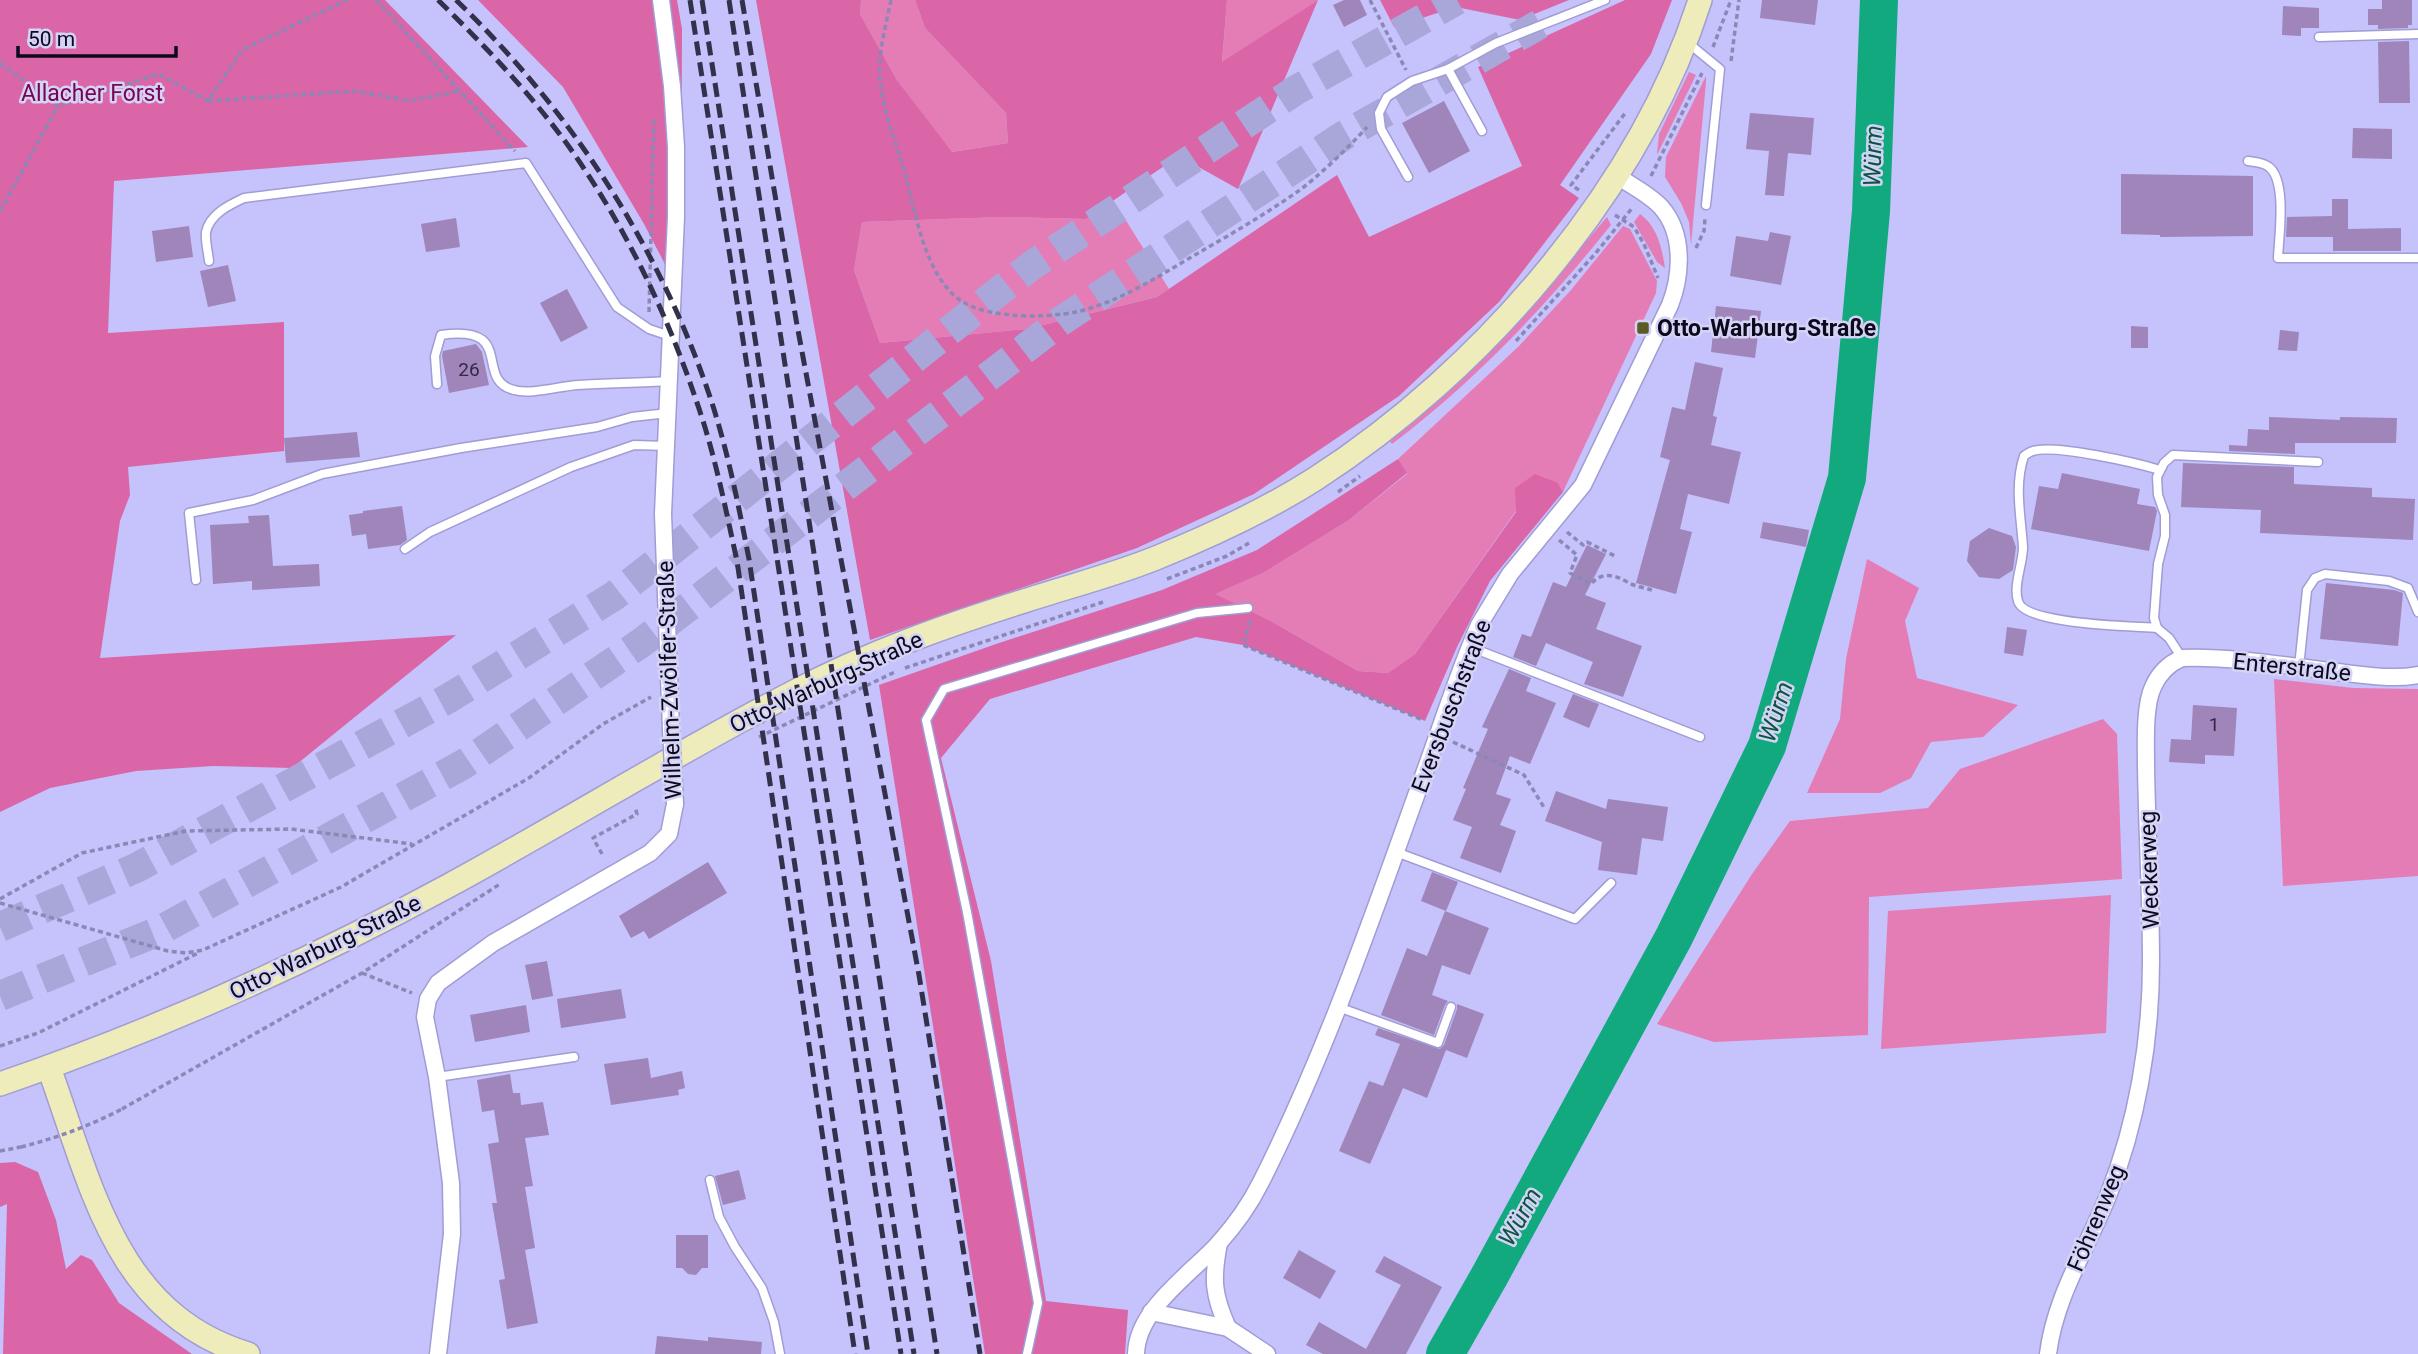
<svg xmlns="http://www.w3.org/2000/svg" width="2418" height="1354" font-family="Roboto,sans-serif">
  <rect width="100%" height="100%" fill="#c5c2fc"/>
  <g fill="#e47db6">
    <path d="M861,0H915L925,28L1006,113L1008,143L951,152L897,80L860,14Z"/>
    <path d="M1227,0H1318L1222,63Z"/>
    <path d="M1689,72L1696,75L1657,155L1659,134Z"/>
    <path d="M1706,76V82L1691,245L1689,222L1681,203L1665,177L1666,157Z"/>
    <path d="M1113,200L1169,289L1157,297L1027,329L880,343L854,270L862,222L1001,217L1086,219Z"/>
    <path d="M1640,214C1657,226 1662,248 1665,268L1657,262L1634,222Z"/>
    <path d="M1607,217L1611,225C1546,306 1475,381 1392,444L1389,440L1474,366L1524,314Z"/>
    <path d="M1623,226L1630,229L1657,281L1656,293L1563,492L1558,483L1516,511L1415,654L1388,673L1358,671L1269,620L1214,594L1263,573L1349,520L1407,474L1398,459L1519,346L1571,290Z"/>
    <path d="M1867,559L1919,588L1905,621L1917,678L2018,705L1983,737L1931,742L1911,778L1880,793H1807L1840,719L1846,659Z"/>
    <path d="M2274,679L2353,688L2418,689V876L2283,886Z"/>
    <path d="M2103,719L2117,734L2122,879L1869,897L1868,1035L1714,1042L1657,1024L1752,874L1790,821L1928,808L1960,769Z"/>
    <path d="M2111,895L2106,1033L1881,1049L1888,911Z"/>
  </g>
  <g fill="#da66a8">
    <path d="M0,0H385L528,147L114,181L108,333L284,322V451L128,467L130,495L120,521L100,658L456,635L292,768L213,766L136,771L50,788L0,812Z"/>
    <path d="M478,0H677L682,29L681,295L644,224L563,87Z"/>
    <path d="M756,0H861L860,14L897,80L952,152L1008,143L1006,113L925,28L915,0H1227L1222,62L1318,0L1238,189L1179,156L1086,219L1001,217L862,222L854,270L880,343L1027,329L1157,297L1337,175L1369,237L1522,166L1478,67L1625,0H1672L1651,54L1560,185L1579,198L1499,302L1399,396L1254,494L1137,548L870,640Z"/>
    <path d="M1380,0H1569L1520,20L1456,7L1394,27Z"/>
    <path d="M1398,459L1407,473L1349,520L1263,573L1215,594L1269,620L1358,671L1388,673L1415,654L1516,512L1515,488L1535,474L1558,483L1563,492L1490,581L1457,647L1425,721L1243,645L1196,637L990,699L941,758L991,961L1046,1301L1128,1310L1125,1354H985L879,685L999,643L1162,590L1257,550Z"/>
    <path d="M15,1162L38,1172L56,1220L66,1269L81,1255L92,1260L119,1303L192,1354H3L7,1204L0,1207V1163Z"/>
  </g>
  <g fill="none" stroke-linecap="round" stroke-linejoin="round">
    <path stroke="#12a97f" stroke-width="38" d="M1445,1354L1490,1275L1674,937L1767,746L1847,478L1871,211L1879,0"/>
  </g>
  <g fill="#9f85b9">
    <path d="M1344,0H1360L1367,15L1344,27L1333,5Z"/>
    <path d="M1762,0H1818L1815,25L1760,18Z"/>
    <path d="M2382,0H2412V25H2408V28L2378,29V25H2368V9H2382Z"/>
    <path d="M2283,6L2319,8V28H2301V36L2282,35Z"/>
    <path d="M2409,41L2410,103H2379L2378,42Z"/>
    <path d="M1444,101L1470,151L1429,173L1402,123Z"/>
    <path d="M1750,113L1814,118L1811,155L1788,153L1784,196L1765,195L1769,151L1746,149Z"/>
    <path d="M2353,128L2392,129V159L2352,158Z"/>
    <path d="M2121,174L2253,176V236L2160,237V235L2121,234Z"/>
    <path d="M2332,199H2348V229L2401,228V251H2333V237H2286L2287,217L2332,216Z"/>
    <path d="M456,218L460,247L426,252L421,224Z"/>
    <path d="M189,226L193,257L156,262L152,231Z"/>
    <path d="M1770,232L1791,236L1781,285L1730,276L1736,236L1768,241Z"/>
    <path d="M228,265L236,301L208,307L200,271Z"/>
    <path d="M567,289L588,328L561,342L540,303Z"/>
    <path d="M1716,306L1761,311L1755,358L1711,352Z"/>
    <path d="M2131,326L2148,327V348H2131Z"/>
    <path d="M2280,330L2299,332L2297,351L2278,350Z"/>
    <path d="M476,344L482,352L489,385L449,393L442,356L443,351Z"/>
    <path d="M1695,362L1723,368L1713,416L1717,417L1711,445L1741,452L1729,504L1688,494L1680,529L1692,532L1676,594L1636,583L1670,460L1660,457L1672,407L1685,410Z"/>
    <path d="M2269,417L2340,420V417L2397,418L2396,443H2295V454L2229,451V445L2247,446L2248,429L2269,430Z"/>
    <path d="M357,432L360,457L286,463L284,438Z"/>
    <path d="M2183,463L2294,467V484L2372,488V497L2415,499L2413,540L2260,533L2261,510L2181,507Z"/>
    <path d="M2062,473L2140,489L2137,504L2155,507L2157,511L2149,551L2031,529L2039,486L2058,489Z"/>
    <path d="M402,506L407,540L400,545L368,549L366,534L352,536L349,515L363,513V511Z"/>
    <path d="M269,515L273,566L319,564L320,586L252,590V581L213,584L210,525L249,523L248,516Z"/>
    <path d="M1763,522L1809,530L1806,547L1760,538Z"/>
    <path d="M1989,528L2012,536L2016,547L2013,570L1999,579L1979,577L1967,561L1970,541Z"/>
    <path d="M1587,545L1606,554L1585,595L1606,603L1596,629L1642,646L1623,697L1584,684L1593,662L1546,643L1536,666L1513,657L1522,634L1531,637L1553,582L1566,587Z"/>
    <path d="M2326,583L2394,590L2403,593L2398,646L2320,639Z"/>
    <path d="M2007,627L2027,630L2023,656L2004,653Z"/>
    <path d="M1509,669L1531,678L1526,691L1556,703L1530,764L1510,756L1496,794L1511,799L1500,825L1516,831L1501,873L1460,858L1472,827L1453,820L1466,789L1463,788L1488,729L1482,727Z"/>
    <path d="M1573,694L1599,704L1589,728L1563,717Z"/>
    <path d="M2193,705L2237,708L2234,756L2205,755V764L2169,762L2171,739L2191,740Z"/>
    <path d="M1556,791L1606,809L1608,799L1668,807L1663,841L1642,838L1637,875L1598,870L1602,842L1545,821Z"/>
    <path d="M708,862L727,893L649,939L644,931L631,938L619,916Z"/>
    <path d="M1432,872L1458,882L1446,911L1421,901Z"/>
    <path d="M1445,911L1489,928L1470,975L1442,965L1432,995L1448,1001L1445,1005L1434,1035L1381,1015L1407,948L1427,956Z"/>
    <path d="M547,961L553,996L532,1000L525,965Z"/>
    <path d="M621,989L626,1018L561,1028L557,999Z"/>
    <path d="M1457,1004L1484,1014L1467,1058L1446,1050L1427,1098L1403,1088L1370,1164L1339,1151L1369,1081L1383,1086L1400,1044L1375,1035L1378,1028L1440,1049L1444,1045L1457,1009Z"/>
    <path d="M526,1005L530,1032L475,1042L470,1015Z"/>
    <path d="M648,1058L651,1078L682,1071L685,1088L678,1090L679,1095L611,1105L604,1064Z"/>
    <path d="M510,1074L513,1093H520L521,1105L543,1102L549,1135L525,1138L533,1186L525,1187L535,1248L525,1250L538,1323L507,1329L499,1280L505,1279L492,1203H497L488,1144L499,1142L494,1110L482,1112L477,1080Z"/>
    <path d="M739,1170L746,1199L723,1205L715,1176Z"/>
    <path d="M676,1235H708V1268H702L696,1275L688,1274L682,1268H676Z"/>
    <path d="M1299,1250L1336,1271L1320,1299L1283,1278Z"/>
    <path d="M1384,1256L1442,1287L1406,1354H1323L1306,1345L1319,1322L1366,1349L1401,1285L1375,1272Z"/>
    <path d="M657,1336L708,1341V1337L762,1342L761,1354H655Z"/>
  </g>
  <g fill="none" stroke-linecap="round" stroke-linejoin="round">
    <g stroke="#a9a6da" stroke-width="30" stroke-dasharray="30 15" stroke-linecap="butt">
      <path d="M0,927L136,868L449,698L614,596L1031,266L1296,90L1457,0"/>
      <path d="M0,996L159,931L464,764L641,643L1061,321L1343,136L1540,24"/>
    </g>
    <defs>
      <g id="lane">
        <path d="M2319,37L2418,34"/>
        <path d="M1687,42L1720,69L1706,205"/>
        <path d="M1448,69L1482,131"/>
        <path d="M2248,161C2255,162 2263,162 2269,167C2287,181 2279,236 2278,258H2418"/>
        <path d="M1408,177L1381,129L1379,113L1387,97L1412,81L1448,69L1496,43L1605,0"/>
        <path d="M209,261C208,252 205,240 206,232C210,214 229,205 244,198L526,163L617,307L649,329L670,336"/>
        <path d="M437,384L435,356L441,335C517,324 473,380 514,390C531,395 560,386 578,385C608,383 639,383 669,381"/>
        <path d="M405,549L430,532L571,467L634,445L666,446"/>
        <path d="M196,580L189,513L253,500L322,474L461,448L597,427L632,417L668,413"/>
        <path d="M2157,628C2133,626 2024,625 2018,601C2013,585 2023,564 2023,547C2021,516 2014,486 2024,456C2025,455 2031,451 2033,451C2055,444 2137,463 2160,470"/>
        <path d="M1470,647L1700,737"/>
        <path d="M2182,658L2169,638L2157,628L2154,618L2158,564L2165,536V515L2158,495L2157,477L2164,463L2173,455L2318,462"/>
        <path d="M2299,667L2307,590L2315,578L2325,574L2389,581L2408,588L2418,612"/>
        <path d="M1396,852L1575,919L1611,883"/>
        <path d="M1338,1007L1438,1043L1451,1007"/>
        <path d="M437,1077L574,1057"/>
        <path d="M710,1180L719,1217L735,1247L762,1288L774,1322L780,1354"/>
        <path d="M1027,1354L1038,1303L967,912L926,720L944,689L1197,613L1248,608"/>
      </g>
      <g id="street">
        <path d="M661,0L672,86L676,147V217L663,514L671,730"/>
        <path d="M1219,1243C1212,1279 1213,1295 1228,1328"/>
        <path d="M1151,1312L1228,1328L1267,1354"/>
        <path d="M438,1354L452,1234L451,1183L437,1077L425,1017L428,999L438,983L493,943L650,853L669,834L675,804"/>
        <path d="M1136,1354C1137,1309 1191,1274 1219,1243C1236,1224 1250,1204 1261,1182C1326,1053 1373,915 1422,779C1441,728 1457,675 1479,625L1510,574L1583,485L1670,305C1682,274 1684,233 1661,207C1649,194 1630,185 1616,175"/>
        <path d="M2048,1354C2055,1297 2087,1248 2108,1196C2137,1123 2151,1041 2151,962C2151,897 2147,832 2146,766C2146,745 2144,706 2153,687C2159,673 2168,664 2182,658C2230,656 2289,666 2337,672C2363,675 2392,680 2418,675"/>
      </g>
      <g id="secondary">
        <path d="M49,1068C91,1183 115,1314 248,1354"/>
        <path d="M0,1084C155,1031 304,964 448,886C564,823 676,753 794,692C868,653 947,625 1027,600C1070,586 1114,575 1156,558C1210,536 1265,511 1315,479C1481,372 1640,190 1700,0"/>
      </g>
    </defs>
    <use href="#lane" stroke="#a09dd4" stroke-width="11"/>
    <use href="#street" stroke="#a09dd4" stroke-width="19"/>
    <use href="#secondary" stroke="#a09dd4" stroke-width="26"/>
    <g stroke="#8b88b6" stroke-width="3.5" stroke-dasharray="5 3.5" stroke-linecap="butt">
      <path d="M376,0L515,151"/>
      <path d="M891,0C886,25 878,53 880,79C883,114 898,147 907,181C916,218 927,277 960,300C989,321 1062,319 1094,307C1130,295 1161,275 1193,256C1228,236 1264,215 1297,192C1317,178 1350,146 1367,127"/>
      <path d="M1370,0L1406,70"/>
      <path d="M1713,47L1731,0"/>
      <path d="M1731,61L1739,0"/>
      <path d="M0,63L58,106L159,74L208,101L242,50L347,0"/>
      <path d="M208,101L355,91L410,101L459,91"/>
      <path d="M1651,176L1702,73"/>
      <path d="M1579,190L1571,185L1626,112"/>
      <path d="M0,211L58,106"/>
      <path d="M1615,215L1634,227L1644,244L1658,278"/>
      <path d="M1696,248L1704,231L1705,219"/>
      <path d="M649,312L654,117"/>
      <path d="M1516,341L1595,254L1633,207"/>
      <path d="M1338,492L1360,476"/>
      <path d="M1567,532L1583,545L1587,542L1615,556"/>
      <path d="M1559,540L1577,555L1570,573L1591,584C1602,571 1616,575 1629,583C1635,586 1645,588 1652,590"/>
      <path d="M1167,579L1227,556L1249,543"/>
      <path d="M1250,621L1243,645L1423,720"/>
      <path d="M905,668L1103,602"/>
      <path d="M759,737L897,671"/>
      <path d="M1453,742L1524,775L1545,809"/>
      <path d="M602,854L593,838L637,814L635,807"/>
      <path d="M0,899L82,853L186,831L291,829L412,844"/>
      <path d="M0,903L168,951L186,953L203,950L341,887L529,778L603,724L651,697"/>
      <path d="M362,973L412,993"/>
      <path d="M0,1046L38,1033L198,953"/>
      <path d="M122,1109L362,973L500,884"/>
      <path d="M0,1151L21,1147"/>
    </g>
    <use href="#lane" stroke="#fff" stroke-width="8"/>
    <use href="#street" stroke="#fff" stroke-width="16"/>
    <use href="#secondary" stroke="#eeecba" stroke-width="23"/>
    <g stroke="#33304b" stroke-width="5" stroke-dasharray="14 7" stroke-linecap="butt">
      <path d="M438,0C486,47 533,96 572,151C624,225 666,311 695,397C714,450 725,506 737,561L855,1354"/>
      <path d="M456,0C570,110 658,244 709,394C727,447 738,503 749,559L868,1354"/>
      <path d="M690,0L901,1354"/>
      <path d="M702,0L914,1354"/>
      <path d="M729,0L937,1354"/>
      <path d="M742,0L797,325L919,975L980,1354"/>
    </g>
    <defs>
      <path id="street-bridge" d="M671,730L675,804"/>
    </defs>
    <use href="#street-bridge" stroke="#a09dd4" stroke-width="19" stroke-linecap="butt"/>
    <path stroke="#8b88b6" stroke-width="3.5" stroke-dasharray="5 3.5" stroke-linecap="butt" d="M21,1147C57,1138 89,1126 122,1109"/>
    <use href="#street-bridge" stroke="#fff" stroke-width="16"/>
  </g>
  <rect fill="#5c5a27" stroke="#d4d3f6" stroke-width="2.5" x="1636" y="321" width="14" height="14" rx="3.5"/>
  <g text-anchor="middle" stroke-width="5" stroke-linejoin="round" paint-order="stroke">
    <g font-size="19" fill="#312843">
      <text x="469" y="376">26</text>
      <text x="2214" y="731">1</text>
    </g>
    <g font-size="23" fill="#750451" stroke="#d4d3f6">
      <text x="92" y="101">Allacher Forst</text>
    </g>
    <g font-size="23" font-weight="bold" fill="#0c091c" stroke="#d4d3f6" text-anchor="start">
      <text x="1657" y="336">Otto-Warburg-Straße</text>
    </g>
    <g font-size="23" fill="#0c091c" stroke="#d4d3f6">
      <text transform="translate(2292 667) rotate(6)" y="8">Enterstraße</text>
      <text transform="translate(669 680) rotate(-92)" y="8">Wilhelm-Zwölfer-Straße</text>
      <text transform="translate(826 682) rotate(-25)" y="8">Otto-Warburg-Straße</text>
      <text transform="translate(1451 706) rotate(-69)" y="8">Eversbuschstraße</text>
      <text transform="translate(2149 870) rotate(-92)" y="8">Weckerweg</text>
      <text transform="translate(325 947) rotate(-26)" y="8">Otto-Warburg-Straße</text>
      <text transform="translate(2096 1218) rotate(-67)" y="8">Föhrenweg</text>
    </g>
    <g font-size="24" font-style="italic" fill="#0b553f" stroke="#d4d3f6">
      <text transform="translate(1873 156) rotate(-88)" y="8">Würm</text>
      <text transform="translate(1776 712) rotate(-72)" y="8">Würm</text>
      <text transform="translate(1520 1217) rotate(-61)" y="8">Würm</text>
    </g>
  </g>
  <path d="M18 46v10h158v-10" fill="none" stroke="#0c091c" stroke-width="3.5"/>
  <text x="28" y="46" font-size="21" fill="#0c091c" stroke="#d4d3f6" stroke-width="5" paint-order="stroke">50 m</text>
</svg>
